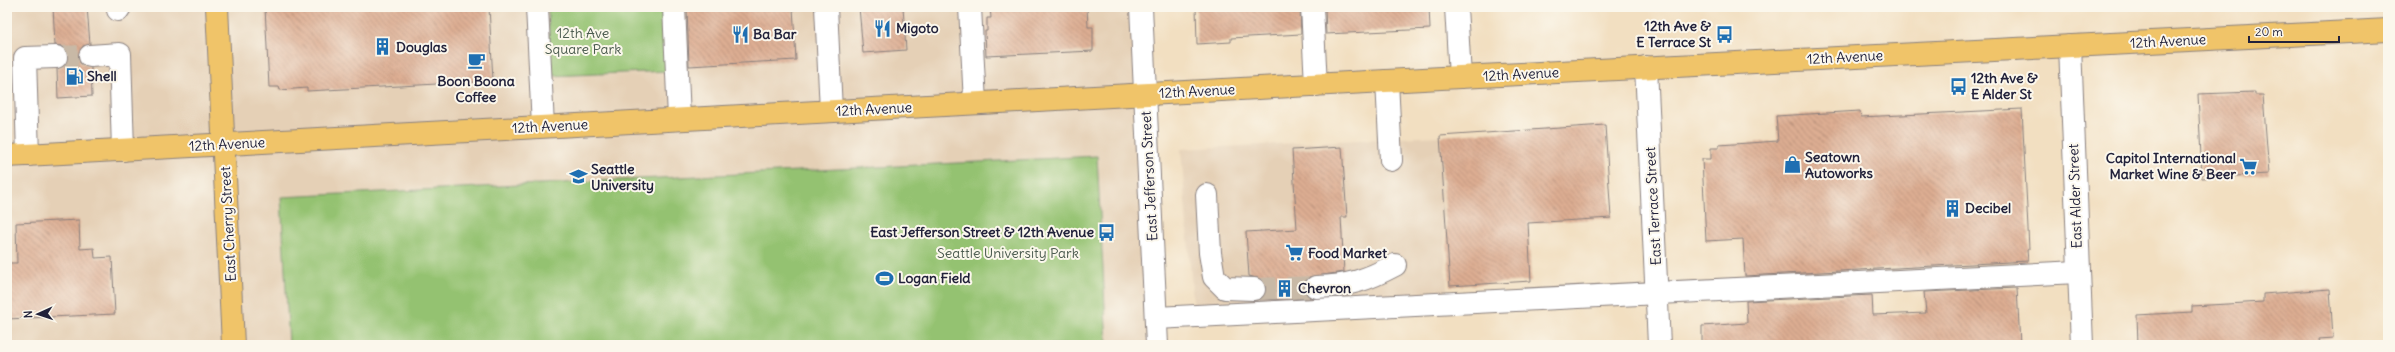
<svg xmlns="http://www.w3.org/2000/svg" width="2395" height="352" font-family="Delius,sans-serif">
  <defs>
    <pattern id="building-back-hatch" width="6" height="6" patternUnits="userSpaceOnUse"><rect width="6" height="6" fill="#ddad92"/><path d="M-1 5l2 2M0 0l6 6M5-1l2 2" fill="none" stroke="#b38c78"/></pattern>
  </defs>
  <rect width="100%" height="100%" fill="#fbf7ec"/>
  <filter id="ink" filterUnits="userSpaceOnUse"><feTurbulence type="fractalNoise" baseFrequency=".025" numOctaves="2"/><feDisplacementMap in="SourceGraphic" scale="8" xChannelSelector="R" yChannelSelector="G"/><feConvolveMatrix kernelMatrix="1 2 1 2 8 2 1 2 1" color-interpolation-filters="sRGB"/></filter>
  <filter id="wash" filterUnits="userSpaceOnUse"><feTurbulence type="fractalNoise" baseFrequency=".012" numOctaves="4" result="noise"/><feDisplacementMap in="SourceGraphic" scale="16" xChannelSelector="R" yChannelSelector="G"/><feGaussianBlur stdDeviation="0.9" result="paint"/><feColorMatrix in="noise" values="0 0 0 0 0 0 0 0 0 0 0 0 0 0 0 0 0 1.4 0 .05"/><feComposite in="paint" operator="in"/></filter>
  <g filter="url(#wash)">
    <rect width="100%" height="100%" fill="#f2dfc1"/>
    <g fill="#e5d0b6">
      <path d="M7,7H1141L1157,345H7Z"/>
      <path d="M1440,136L1448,304L1194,316L1181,149Z"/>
    </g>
    <g fill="#94c271" stroke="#5b7256">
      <path d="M548,7H667L670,71L550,76Z"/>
      <path d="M1097,156L1107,345H289L281,197Z"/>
    </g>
    <g id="blocks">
      <g fill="url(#building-back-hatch)">
        <path d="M53,7H87L90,44L83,46L78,56L80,63L91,68L92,96L58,98L57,69L67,63L68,56L62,46L55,45Z"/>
        <path d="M265,7H489L493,81L307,91V88L280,90L279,87H269Z"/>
        <path d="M687,7H793L796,60L689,66Z"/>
        <path d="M859,7H903L906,50L863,53Z"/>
        <path d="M990,7H1087L1088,27H1093V51L986,56L985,31H987V18H991Z"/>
        <path d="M1196,7H1300L1301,34L1231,38V42L1197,44Z"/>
        <path d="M1325,7H1429L1430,29L1326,34Z"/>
        <path d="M2255,92V95H2263L2269,174L2202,178L2198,94Z"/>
        <path d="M2022,109L2029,249L2027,250L2028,261L1745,276L1743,239L1706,241L1702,159H1711V148H1719V145L1778,141L1776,116L1860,111L1861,117Z"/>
        <path d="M1605,125L1611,218L1528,223L1531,281L1450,286L1440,136Z"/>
        <path d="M1342,147L1347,217H1341L1344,272L1309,277L1304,287L1310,298L1259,300L1264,296L1266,289L1261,279L1249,276L1246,232L1297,229L1292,150Z"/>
        <path d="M79,220L80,249L94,248L95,258L112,257L115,314L7,319V263H17L16,223Z"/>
        <path d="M2017,288L2020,345H1702V326L1747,323L1746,301L1872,295L1873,315L1926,313L1924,292Z"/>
        <path d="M2330,289L2333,338L2319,339L2320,345H2138L2137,315L2192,312V306L2263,302V294Z"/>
      </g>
    </g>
  </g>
  <g filter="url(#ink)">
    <use href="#blocks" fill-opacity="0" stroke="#8a807e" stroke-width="1"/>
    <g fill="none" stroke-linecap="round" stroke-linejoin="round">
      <g stroke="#c8b9a6" stroke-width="22" stroke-dasharray="22 11" stroke-linecap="butt">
        <path d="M56,57L90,56"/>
        <path d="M1254,289L1316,287"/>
      </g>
      <defs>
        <g id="minor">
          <path d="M537,7L543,126"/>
          <path d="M674,7L679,118"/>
          <path d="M826,7L831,111"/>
          <path d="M970,7L975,103"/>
          <path d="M1141,7L1157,345"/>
          <path d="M1312,7L1316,85"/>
          <path d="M1456,7L1460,77"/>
          <path d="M118,10L120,7"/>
          <path d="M2070,46L2082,345"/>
          <path d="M90,56L120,54L123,150"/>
          <path d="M1646,67L1659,345"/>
          <path d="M1387,81L1391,160"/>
          <path d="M28,155L25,58L56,57"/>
          <path d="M1207,195L1210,253L1214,277L1225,288L1254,289"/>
          <path d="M1316,287C1349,286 1367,280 1395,265"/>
          <path d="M1156,318L2078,272"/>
        </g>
        <g id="major">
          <path d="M217,7L233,345"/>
          <path d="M7,156L1460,77L2388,30"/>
        </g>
      </defs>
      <use href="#minor" stroke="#8a807e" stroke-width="24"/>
      <use href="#major" stroke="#8a807e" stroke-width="24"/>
      <use href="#minor" stroke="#fff" stroke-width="22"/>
      <use href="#major" stroke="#f0c469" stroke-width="22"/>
    </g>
  </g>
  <defs>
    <symbol id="restaurant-bare" viewBox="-9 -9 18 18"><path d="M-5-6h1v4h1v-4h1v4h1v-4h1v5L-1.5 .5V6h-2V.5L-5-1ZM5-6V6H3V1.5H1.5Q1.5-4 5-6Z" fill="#1f6fb2" stroke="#fbf7ec" stroke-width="2.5" paint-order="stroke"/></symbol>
    <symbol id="bus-bare" viewBox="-9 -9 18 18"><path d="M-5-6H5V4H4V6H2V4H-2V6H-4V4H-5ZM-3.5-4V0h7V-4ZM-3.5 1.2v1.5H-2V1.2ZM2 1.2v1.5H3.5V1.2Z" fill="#1f6fb2" stroke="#fbf7ec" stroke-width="2.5" paint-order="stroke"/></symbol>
    <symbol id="building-bare" viewBox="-9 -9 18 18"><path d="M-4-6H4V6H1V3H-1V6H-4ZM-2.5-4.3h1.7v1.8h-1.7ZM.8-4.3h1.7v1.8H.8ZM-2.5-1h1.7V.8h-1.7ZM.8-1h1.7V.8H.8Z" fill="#1f6fb2" stroke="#fbf7ec" stroke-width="2.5" paint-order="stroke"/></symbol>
    <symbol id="cafe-bare" viewBox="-9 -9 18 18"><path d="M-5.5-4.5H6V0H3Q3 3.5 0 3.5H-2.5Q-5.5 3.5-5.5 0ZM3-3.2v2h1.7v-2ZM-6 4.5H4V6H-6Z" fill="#1f6fb2" stroke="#fbf7ec" stroke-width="2.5" paint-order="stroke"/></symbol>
    <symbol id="fuel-bare" viewBox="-9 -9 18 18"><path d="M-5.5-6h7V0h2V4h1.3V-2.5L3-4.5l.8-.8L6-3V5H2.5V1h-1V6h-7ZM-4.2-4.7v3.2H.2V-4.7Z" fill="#1f6fb2" stroke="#fbf7ec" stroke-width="2.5" paint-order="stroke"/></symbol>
    <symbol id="shop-bare" viewBox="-9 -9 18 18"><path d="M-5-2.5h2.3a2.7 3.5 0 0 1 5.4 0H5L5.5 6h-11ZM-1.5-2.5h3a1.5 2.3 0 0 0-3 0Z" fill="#1f6fb2" stroke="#fbf7ec" stroke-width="2.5" paint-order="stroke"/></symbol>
    <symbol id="supermarket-bare" viewBox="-9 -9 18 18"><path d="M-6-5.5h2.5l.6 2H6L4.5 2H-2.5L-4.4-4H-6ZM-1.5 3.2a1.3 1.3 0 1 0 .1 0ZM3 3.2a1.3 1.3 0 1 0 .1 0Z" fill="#1f6fb2" stroke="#fbf7ec" stroke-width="2.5" paint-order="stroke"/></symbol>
    <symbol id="university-bare" viewBox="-9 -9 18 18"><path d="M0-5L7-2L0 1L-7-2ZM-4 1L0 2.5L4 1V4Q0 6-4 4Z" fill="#1f6fb2" stroke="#fbf7ec" stroke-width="2.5" paint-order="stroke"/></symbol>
    <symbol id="stadium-bare" viewBox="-9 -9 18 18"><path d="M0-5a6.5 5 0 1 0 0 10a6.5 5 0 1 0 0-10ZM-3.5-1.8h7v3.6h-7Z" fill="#1f6fb2" stroke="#fbf7ec" stroke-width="2.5" paint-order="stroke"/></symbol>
  </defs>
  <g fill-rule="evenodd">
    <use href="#restaurant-bare" x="870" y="16" width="25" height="25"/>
    <use href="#restaurant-bare" x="728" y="22" width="25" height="25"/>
    <use href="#bus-bare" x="1712" y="22" width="25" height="25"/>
    <use href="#building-bare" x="370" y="34" width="25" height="25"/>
    <use href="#cafe-bare" x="464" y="48" width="25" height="25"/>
    <use href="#fuel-bare" x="62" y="64" width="25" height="25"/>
    <use href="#bus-bare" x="1946" y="74" width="25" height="25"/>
    <use href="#shop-bare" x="1780" y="152" width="25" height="25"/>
    <use href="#supermarket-bare" x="2236" y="154" width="25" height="25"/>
    <use href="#university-bare" x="566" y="164" width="25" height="25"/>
    <use href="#building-bare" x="1940" y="196" width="25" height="25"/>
    <use href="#bus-bare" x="1094" y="220" width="25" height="25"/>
    <use href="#supermarket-bare" x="1282" y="240" width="25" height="25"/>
    <use href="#stadium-bare" x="872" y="266" width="25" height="25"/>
    <use href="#building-bare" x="1272" y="276" width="25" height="25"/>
  </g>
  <g text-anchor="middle" stroke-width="4" stroke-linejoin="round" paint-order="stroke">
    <g font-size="14" font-weight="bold" fill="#22223b" stroke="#fbf7ec" text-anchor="start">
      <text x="1711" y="31" text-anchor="end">12th Ave &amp;<tspan x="1711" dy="16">E Terrace St</tspan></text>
      <text x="896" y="33">Migoto</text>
      <text x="753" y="39">Ba Bar</text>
      <text x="396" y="52">Douglas</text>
      <text x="87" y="81">Shell</text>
      <text x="1971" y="83">12th Ave &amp;<tspan x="1971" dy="16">E Alder St</tspan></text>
      <text x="476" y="86" text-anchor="middle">Boon Boona<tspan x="476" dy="16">Coffee</tspan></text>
      <text x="1805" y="162">Seatown<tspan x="1805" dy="16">Autoworks</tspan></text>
      <text x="2236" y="163" text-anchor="end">Capitol International<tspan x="2236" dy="16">Market Wine &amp; Beer</tspan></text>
      <text x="591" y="174">Seattle<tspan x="591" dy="16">University</tspan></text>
      <text x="1965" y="213">Decibel</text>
      <text x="1094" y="237" text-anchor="end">East Jefferson Street &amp; 12th Avenue</text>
      <text x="1308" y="258">Food Market</text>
      <text x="898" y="283">Logan Field</text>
      <text x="1298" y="293">Chevron</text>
    </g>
    <g font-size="14" fill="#4a5a4e" stroke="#fbf7ec">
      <text x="583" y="38">12th Ave<tspan x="583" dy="16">Square Park</tspan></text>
      <text x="1008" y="258">Seattle University Park</text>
    </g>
    <g font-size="14" fill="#22223b" stroke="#fbf7ec">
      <text transform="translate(2168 41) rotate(-3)" y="5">12th Avenue</text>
      <text transform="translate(1845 57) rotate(-3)" y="5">12th Avenue</text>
      <text transform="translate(1521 74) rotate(-3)" y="5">12th Avenue</text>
      <text transform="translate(1197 91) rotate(-3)" y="5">12th Avenue</text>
      <text transform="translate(874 109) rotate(-3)" y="5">12th Avenue</text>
      <text transform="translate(550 126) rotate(-3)" y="5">12th Avenue</text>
      <text transform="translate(227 144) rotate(-3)" y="5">12th Avenue</text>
      <text transform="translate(1149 176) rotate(-93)" y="5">East Jefferson Street</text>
      <text transform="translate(2075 196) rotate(-92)" y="5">East Alder Street</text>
      <text transform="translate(1653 206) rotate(-93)" y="5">East Terrace Street</text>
      <text transform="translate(228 224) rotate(-93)" y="5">East Cherry Street</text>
    </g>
  </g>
  <rect width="2395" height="352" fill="none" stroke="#fbf7ec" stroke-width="24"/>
  <g transform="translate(38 314) rotate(267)" stroke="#fbf7ec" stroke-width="3" paint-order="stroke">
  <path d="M0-3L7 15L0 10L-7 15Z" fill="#22223b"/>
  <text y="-6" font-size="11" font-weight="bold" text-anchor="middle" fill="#22223b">N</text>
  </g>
  <path d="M2249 36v6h90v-6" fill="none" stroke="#22223b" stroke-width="2"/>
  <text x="2255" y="36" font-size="12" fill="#22223b" stroke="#fbf7ec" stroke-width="3" paint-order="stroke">20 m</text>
</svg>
